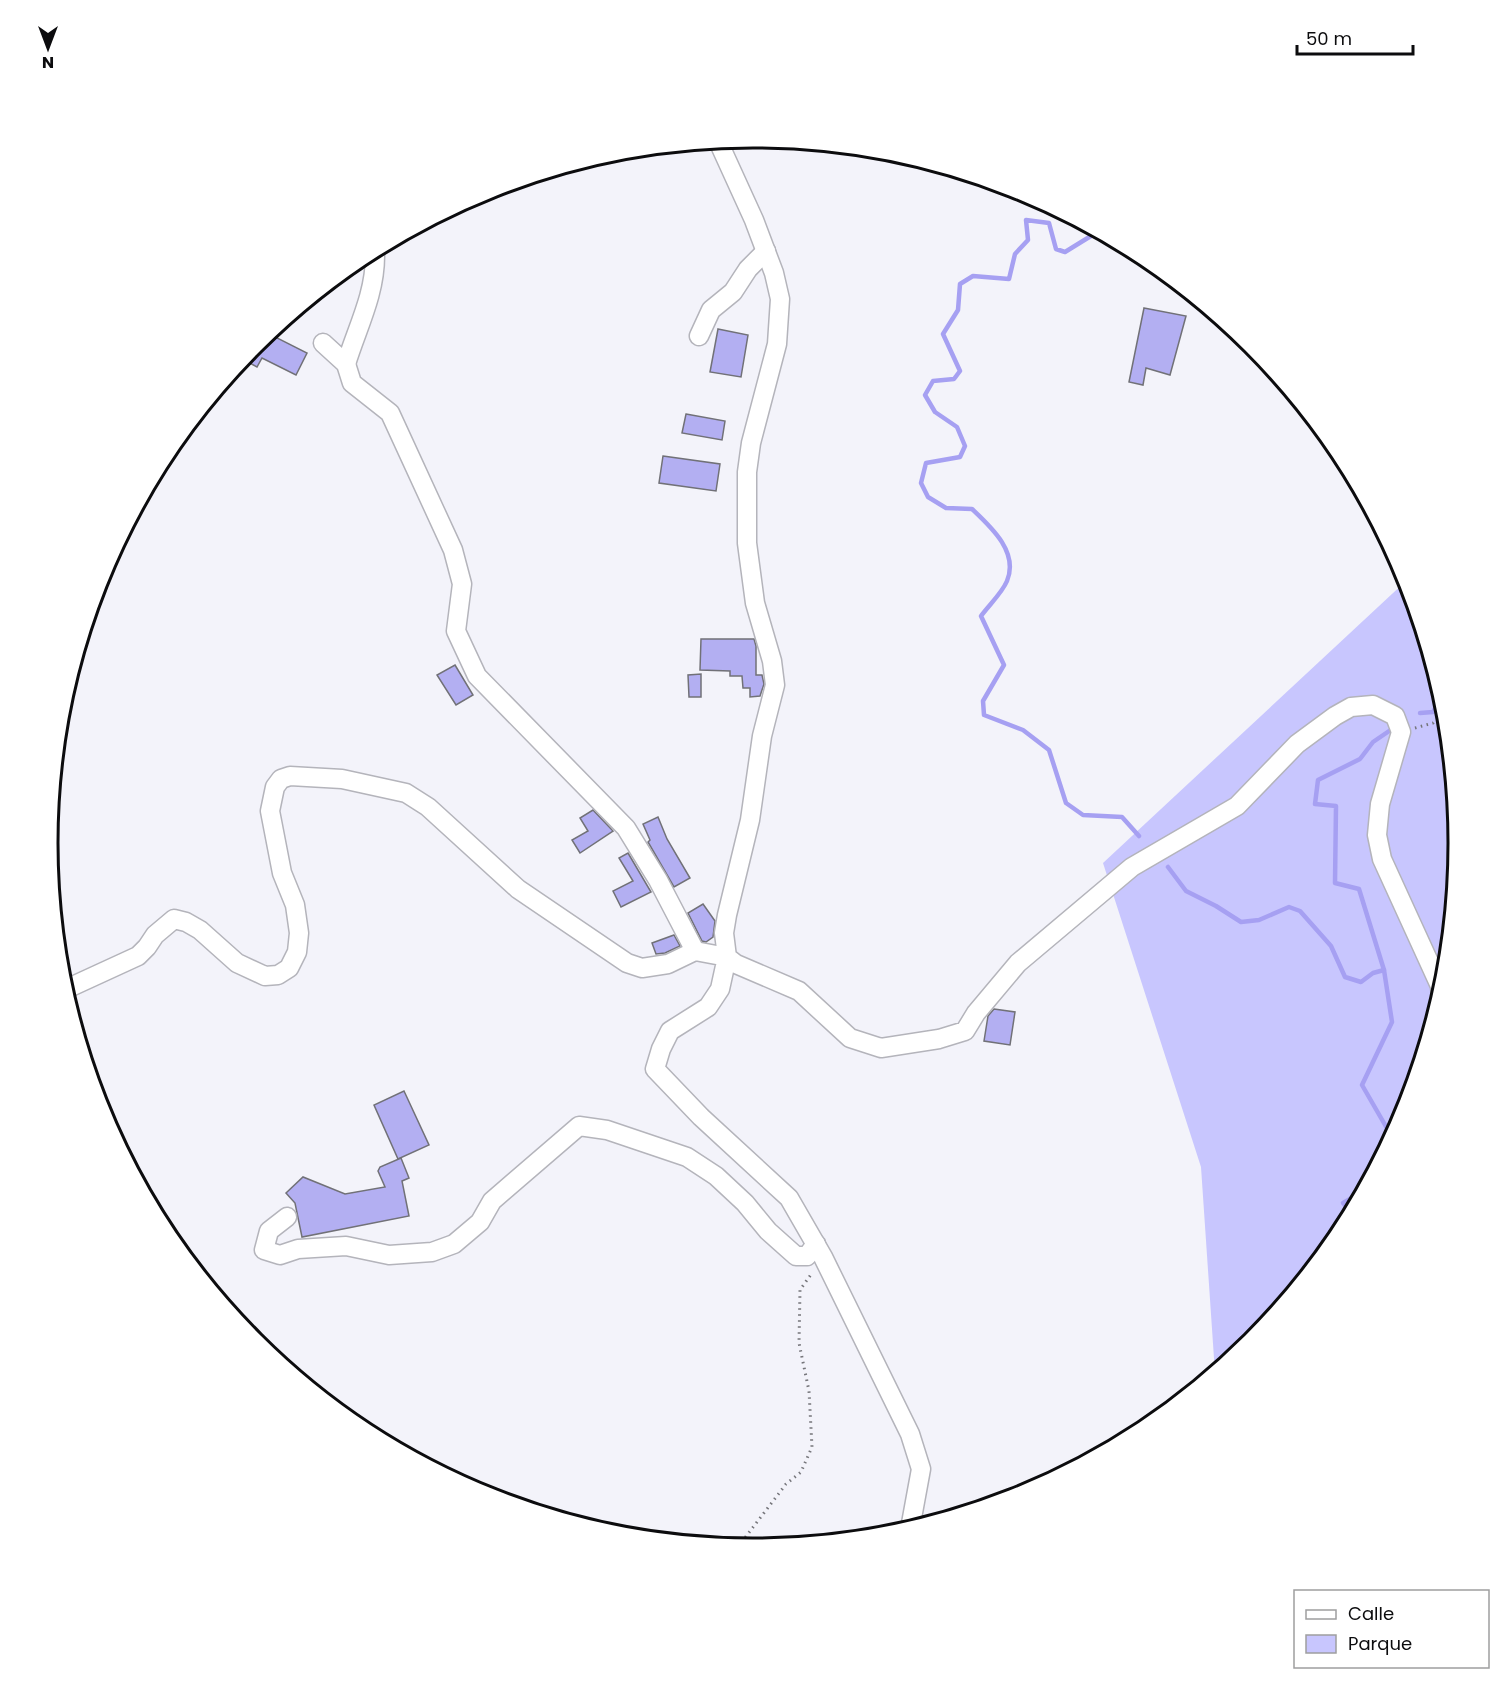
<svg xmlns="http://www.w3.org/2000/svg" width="1507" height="1686" font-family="Poppins,sans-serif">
  <rect width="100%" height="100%" fill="#f3f3fa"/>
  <path fill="#c8c6fe" d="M1407,580L1446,706L1459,843L1445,981L1405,1113L1340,1235L1252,1342L1215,1373L1201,1167L1103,863Z"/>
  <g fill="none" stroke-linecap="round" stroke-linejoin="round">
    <g stroke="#a6a0f2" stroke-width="4.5">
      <path d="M1099,231L1065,252L1056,249L1049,223L1026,220L1028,240L1015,254L1009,279L973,276L960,284L958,310L943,334L960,371L954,379L933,381L925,395L935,412L957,427L965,446L960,457L926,463L921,483L928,497L946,508L972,509C991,527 1019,552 1007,581C1002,593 989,605 981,616L1004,665L983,701L984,715L1023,730L1049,750L1066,803L1083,815L1122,817L1139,836"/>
      <path d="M1420,713L1433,712L1442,696"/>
      <path d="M1168,867L1186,891L1216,906L1241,922L1259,920L1289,907L1300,911L1331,946L1345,977L1361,982L1373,973L1384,970"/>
      <path d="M1392,1137L1362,1085L1392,1022L1384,970L1359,889L1335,883L1336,806L1315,804L1318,780L1360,759L1373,742L1395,727"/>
      <path d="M1352,1213L1343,1203L1364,1191"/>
    </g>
  </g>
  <g fill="#b3aff2" stroke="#717177" stroke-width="1.5">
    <path d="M1144,308L1186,316L1170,375L1146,368L1143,385L1129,382Z"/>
    <path d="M283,321L277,338L307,353L296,375L262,358L257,367L242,359L255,344Z"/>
    <path d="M718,329L748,335L741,377L710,372Z"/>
    <path d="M686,414L725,421L722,440L682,433Z"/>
    <path d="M663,456L720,464L716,491L659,483Z"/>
    <path d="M701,639H754L756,646V675H762L764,684L760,696L750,697V688H743L742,676H730V671L700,670Z"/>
    <path d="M455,665L473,695L456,705L437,675Z"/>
    <path d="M701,674V697H689L688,675Z"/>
    <path d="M593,810L613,831L580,853L572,840L588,831L580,818Z"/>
    <path d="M658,817L667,839L690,878L674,887L648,842L650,840L643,824Z"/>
    <path d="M628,853L651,892L621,907L613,891L633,881L619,858Z"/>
    <path d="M703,904L715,921L713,937L706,942L702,941L688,913Z"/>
    <path d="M674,935L680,946L665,953L656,954L652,943Z"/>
    <path d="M994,1009L1015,1012L1010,1045L984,1041L988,1016Z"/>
    <path d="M404,1091L429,1145L398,1159L374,1105Z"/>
    <path d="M401,1158L409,1178L402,1181L409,1216L302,1237L295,1203L286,1193L303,1177L345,1194L385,1187L378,1171L380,1167Z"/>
  </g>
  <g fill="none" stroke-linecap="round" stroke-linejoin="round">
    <defs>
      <g id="minor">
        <path d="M718,141L754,220L774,273L780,299L777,344L751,443L747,472V543L755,603L772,661L775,685L762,736L750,820L727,915L724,933L727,957L736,964L799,991L850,1038L881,1048L939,1039L965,1031L976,1013L1018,963L1132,867L1237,806L1297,744L1335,716L1351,707L1373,705L1395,716L1401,732L1380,804L1377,835L1382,859L1440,986L1441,996"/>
        <path d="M699,336L711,310L733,292L748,269L766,251"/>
        <path d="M323,343L346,364L352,383L390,413L453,550L462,584L456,631L477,676L626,828L658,880L695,951"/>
        <path d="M346,364C357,328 375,295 375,256L371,251"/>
        <path d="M64,990L138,956L147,947L155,935L174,919L186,922L200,930L237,963L265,976L278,975L289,968L297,952L299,933L295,905L282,873L270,811L275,787L281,779L290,776L342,779L406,793L428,807L518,889L627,963L642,968L668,964L695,951L727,957L720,989L708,1007L670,1031L661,1049L655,1069L701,1117L789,1198L823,1257L910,1434L921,1469L910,1529"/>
        <path d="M287,1217L269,1231L264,1250L280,1255L298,1249L346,1246L389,1255L432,1252L454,1244L480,1222L492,1201L579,1126L607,1130L687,1157L716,1176L745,1203L768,1231L796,1256H807L816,1244"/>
      </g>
    </defs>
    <use href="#minor" stroke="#b4b4bb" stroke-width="21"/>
    <g stroke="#75757a" stroke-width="3" stroke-dasharray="1.5 4.5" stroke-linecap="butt">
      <path d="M1415,728L1433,723L1446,709"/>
      <path d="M738,1547L786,1484L801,1472L812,1447L809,1391L799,1343L800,1290L812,1273"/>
    </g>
    <use href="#minor" stroke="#fff" stroke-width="18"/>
  </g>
  <path d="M0 0H1507V1686H0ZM58 843a695 695 0 1 1 1390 0a695 695 0 1 1-1390 0Z" fill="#fff" fill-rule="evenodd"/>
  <path fill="none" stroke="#0c0c0e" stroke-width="3" d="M58 843a695 695 0 1 1 1390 0a695 695 0 1 1-1390 0Z"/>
  <rect x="1294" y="1590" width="195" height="78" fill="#ffffff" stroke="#9e9e9f" stroke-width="1.5"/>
  <rect x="1306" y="1610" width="30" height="9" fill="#ffffff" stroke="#9e9e9f" stroke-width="1.5"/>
  <text x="1348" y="1620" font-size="18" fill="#0c0c0e">Calle</text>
  <rect x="1306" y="1635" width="30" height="18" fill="#c8c6fe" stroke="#9e9e9f" stroke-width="1.5"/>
  <text x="1348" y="1650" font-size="18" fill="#0c0c0e">Parque</text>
  <g transform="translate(48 48) rotate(180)" stroke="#ffffff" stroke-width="4.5" paint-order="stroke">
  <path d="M0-4.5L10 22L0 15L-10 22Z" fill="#0c0c0e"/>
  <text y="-9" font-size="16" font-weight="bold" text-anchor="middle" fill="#0c0c0e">N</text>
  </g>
  <path d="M1297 45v9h116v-9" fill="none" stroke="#0c0c0e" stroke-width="3"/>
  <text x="1306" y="45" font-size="18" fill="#0c0c0e" stroke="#ffffff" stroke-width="4.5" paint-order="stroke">50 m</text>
</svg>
